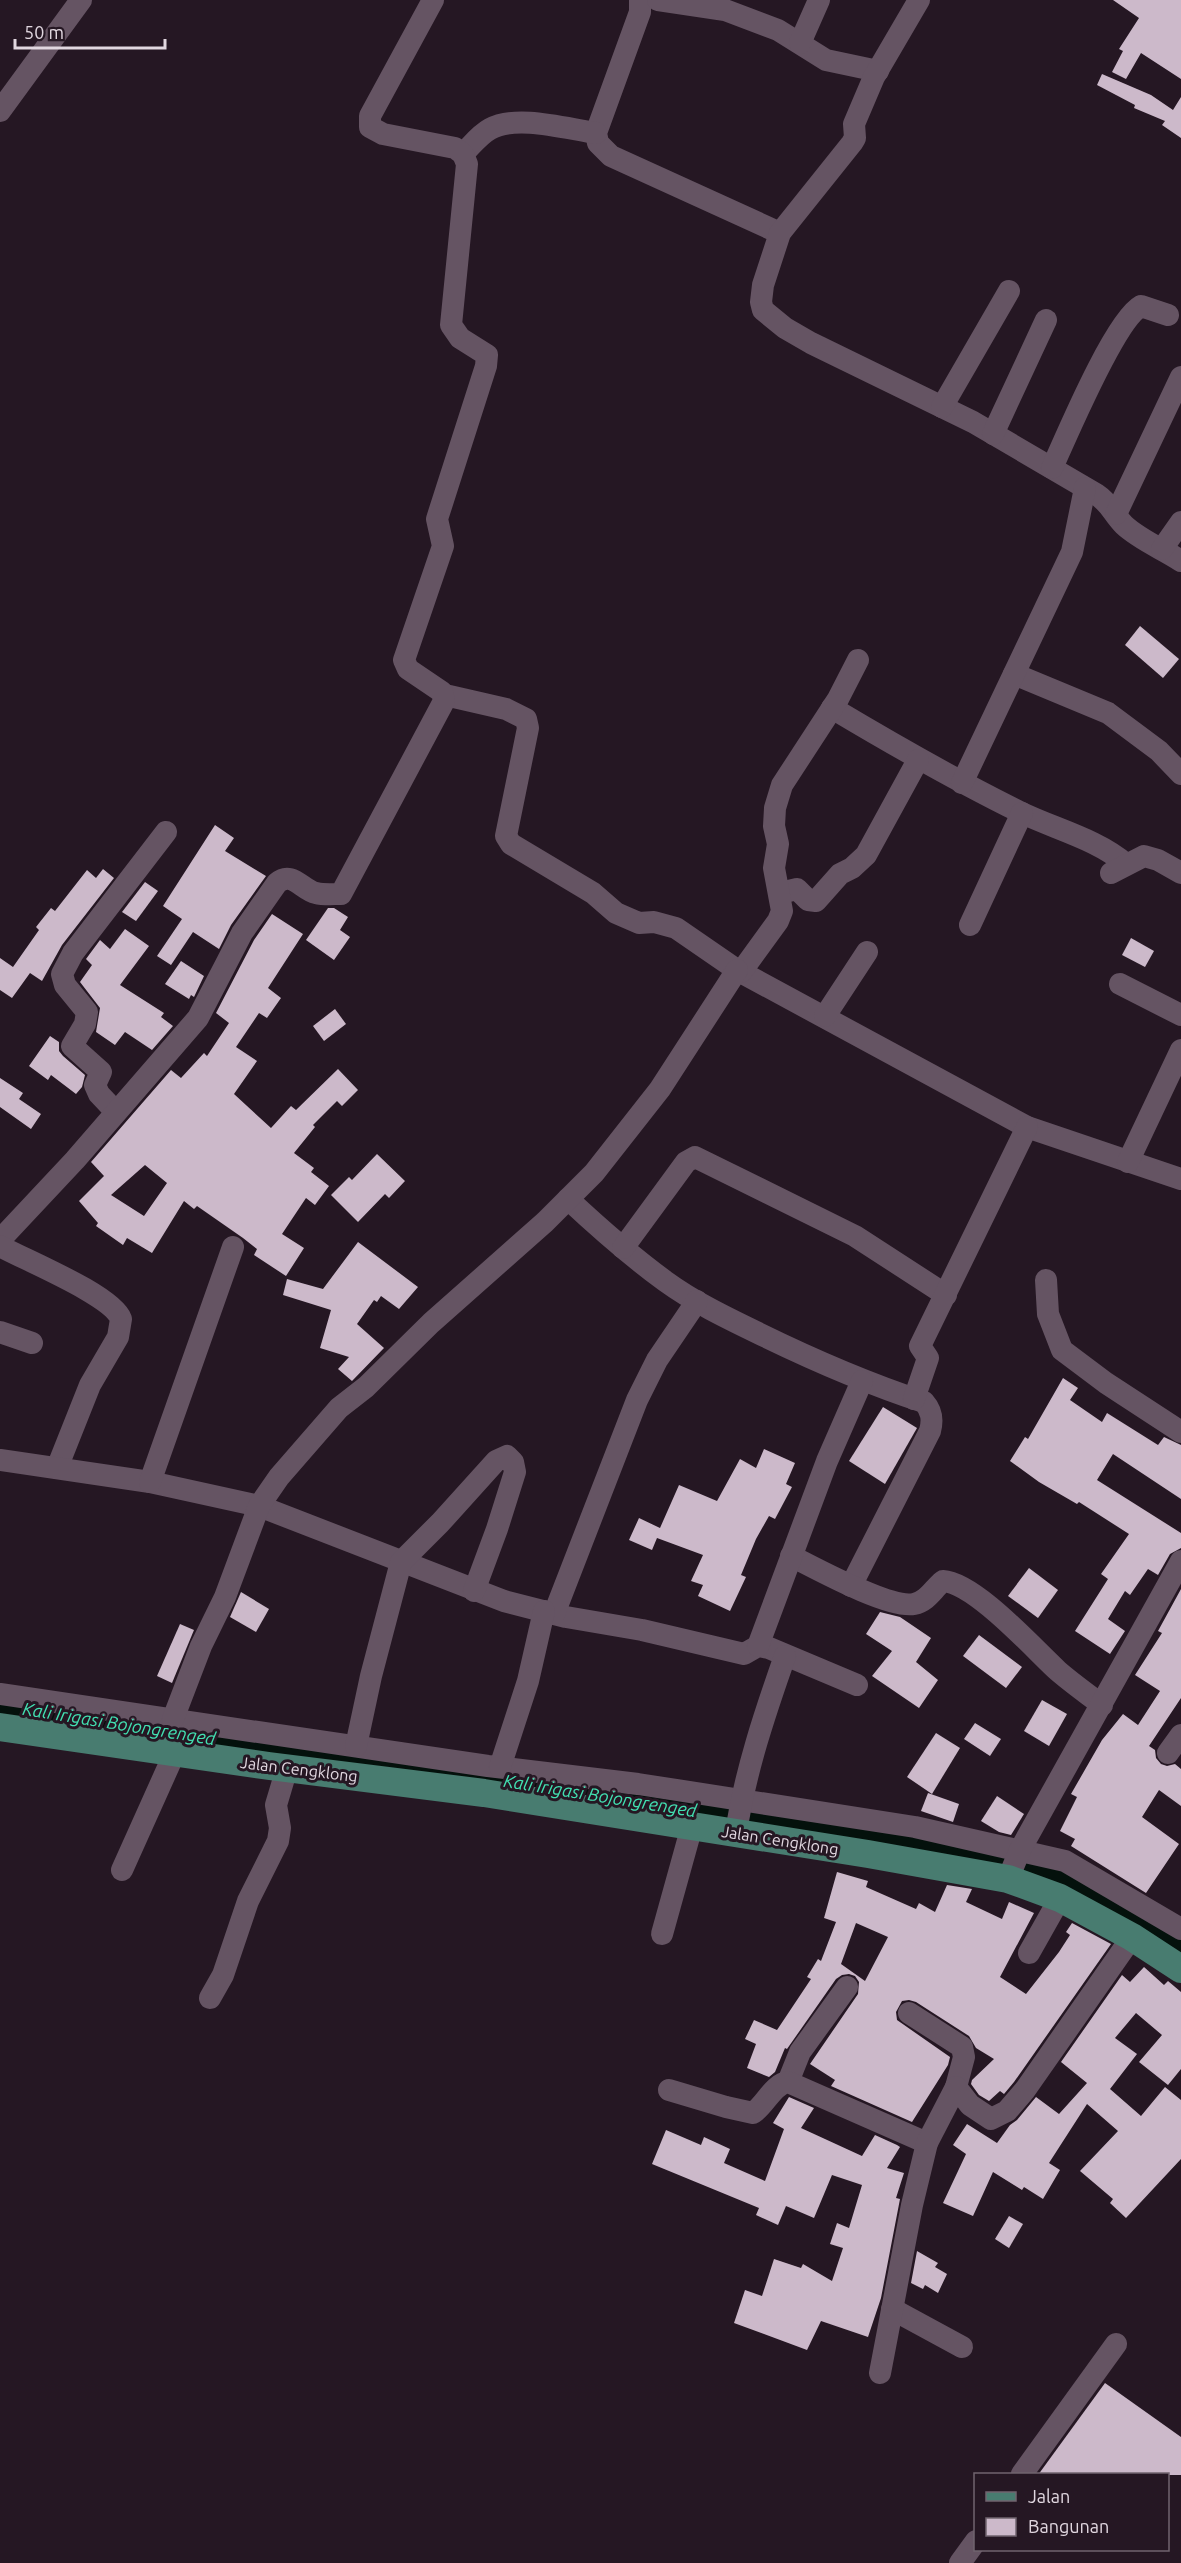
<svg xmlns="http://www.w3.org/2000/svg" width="1181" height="2563" font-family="Ubuntu,sans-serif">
  <rect width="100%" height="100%" fill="#251723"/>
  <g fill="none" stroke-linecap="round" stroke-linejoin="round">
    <path stroke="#04110c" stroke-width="21" d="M0,1706L965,1849L1013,1858L1092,1893L1162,1929L1181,1943"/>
  </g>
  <g fill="#ccb9ca" fill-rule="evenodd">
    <path d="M1113,0H1181V79L1141,53L1126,79L1112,72L1123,51L1119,49L1139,18Z"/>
    <path d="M1102,74L1151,95L1173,110L1181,97V138L1162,125L1165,121L1134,108L1135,105L1097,85Z"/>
    <path d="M1140,626L1179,659L1163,678L1125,645Z"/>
    <path d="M215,825L234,838L225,851L266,876L231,925L219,949L193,932L171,965L157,956L182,919L163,906Z"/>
    <path d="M103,869L114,878L62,945L42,981L30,973L12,998L0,990V958L13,967L39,930L36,927L51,908L55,911L87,870L96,878Z"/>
    <path d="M145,882L158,891L136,921L122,912Z"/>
    <path d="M328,908H334L348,917L340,930L350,937L334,960L306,940Z"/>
    <path d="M272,914L303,934L268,988L281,998L267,1018L259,1013L236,1047L257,1061L234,1094L271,1128L291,1106L296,1110L338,1069L358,1090L342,1106L337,1101L313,1125L315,1127L294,1153L314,1168L311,1172L329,1186L315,1205L306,1198L282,1234L304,1248L286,1276L254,1255L257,1249L243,1238L197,1206L194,1209L184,1201L152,1253L127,1238L123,1245L96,1226L98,1223L79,1201L104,1176L91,1162L171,1070L181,1078L204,1053L207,1056L229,1023L216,1013L254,940ZM145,1165L167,1183L144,1216L111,1195Z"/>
    <path d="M125,929L149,946L120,985L164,1013L161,1017L173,1026L152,1050L125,1032L115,1045L96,1032L100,1008L80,982L92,965L86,959L100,940L110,949Z"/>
    <path d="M1131,938L1154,951L1145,967L1122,955Z"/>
    <path d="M181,961L204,976L194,997L191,995L189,999L165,984Z"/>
    <path d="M335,1009L346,1024L324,1041L313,1026Z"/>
    <path d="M50,1036L59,1042V1051L63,1056L85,1075L82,1087L76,1094L51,1075L48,1080L29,1066Z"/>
    <path d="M0,1078L23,1093L19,1099L41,1114L31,1129L0,1107Z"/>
    <path d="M377,1154L405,1181L389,1198L385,1194L358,1222L331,1195L349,1177L352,1180Z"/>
    <path d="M358,1242L418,1287L399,1309L381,1296L377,1302L374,1300L357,1324L384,1348L352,1381L338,1369L349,1357L320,1348L331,1310L283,1295L287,1279L323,1289Z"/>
    <path d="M1063,1378L1078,1388L1070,1400L1102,1422L1107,1413L1158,1445L1164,1437L1181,1445V1499L1113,1454L1097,1480L1181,1533V1548L1170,1554L1158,1575L1148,1569L1130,1595L1125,1591L1108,1619L1125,1631L1110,1654L1075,1631L1108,1579L1101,1574L1129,1534L1079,1502L1077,1504L1039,1482L1010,1461L1025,1437L1028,1439Z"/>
    <path d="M883,1407L917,1428L885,1484L849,1461Z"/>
    <path d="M764,1449L795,1463L786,1484L792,1487L775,1519L769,1516L756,1539L741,1575L746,1577L730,1611L698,1596L703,1585L691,1581L703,1555L657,1538L652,1550L629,1540L639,1518L660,1528L679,1485L717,1501L740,1459L756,1468Z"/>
    <path d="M1029,1568L1058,1590L1038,1618L1008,1596Z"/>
    <path d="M1181,1589V1698L1149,1746L1155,1750L1156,1758L1161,1764L1167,1766L1175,1764L1181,1769V1806L1159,1790L1142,1817L1179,1844L1146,1893L1071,1846L1075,1839L1060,1831L1077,1797L1071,1794L1102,1740L1123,1714L1138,1725L1160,1691L1135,1675L1162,1633L1158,1631Z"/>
    <path d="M241,1592L269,1609L256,1632L230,1617Z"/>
    <path d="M880,1612L900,1617L931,1638L916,1662L938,1680L919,1708L872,1676L892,1651L866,1634Z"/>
    <path d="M180,1624L194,1630L172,1683L157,1676Z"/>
    <path d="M979,1635L1022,1667L1006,1688L963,1656Z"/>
    <path d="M1042,1700L1067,1714L1049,1746L1024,1731Z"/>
    <path d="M975,1723L1001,1739L990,1756L964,1739Z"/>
    <path d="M936,1733L960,1748L932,1794L907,1777Z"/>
    <path d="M928,1793L959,1804L953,1822L921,1811Z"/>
    <path d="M997,1796L1024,1814L1011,1835L999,1832L981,1821Z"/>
    <path d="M837,1872L868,1881L866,1887L916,1909L919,1903L935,1912L947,1885L972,1889L966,1902L1002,1919L1009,1902L1034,1913L1000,1977L1026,1994L1059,1952L1070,1935L1066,1932L1072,1923L1111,1944L1014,2082L1004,2094L1000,2091L989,2101L979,2095L971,2084L972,2080L994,2059L976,2048L969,2036L916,2002L909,2000L902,2001L896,2012L897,2020L950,2057L948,2065L912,2122L831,2086L835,2080L810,2064L858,1994L859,1982L855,1976L849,1974L842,1975L836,1979L787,2049L785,2048L775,2072L769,2077L747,2068L756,2044L745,2039L754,2020L777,2030L811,1979L807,1977L818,1959L821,1961L836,1922L824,1918ZM856,1923L888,1937L865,1981L841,1964Z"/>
    <path d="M1144,1967L1164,1985L1168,1981L1181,1992V2069L1168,2085L1139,2062L1162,2035L1136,2013L1115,2038L1137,2054L1110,2089L1141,2116L1165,2087L1181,2100V2159L1126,2218L1110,2203L1113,2199L1080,2171L1118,2131L1087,2104L1049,2163L1060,2170L1043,2199L1024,2187L1022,2190L993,2172L973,2216L943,2203L966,2154L953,2145L967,2124L997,2143L1010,2125L1017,2120L1036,2097L1059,2114L1087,2083L1061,2062L1122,1975L1130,1982Z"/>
    <path d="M789,2097L814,2108L801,2128L862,2156L875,2135L897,2145L900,2147L887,2168L904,2173L896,2198L900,2199L881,2298L868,2337L821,2321L807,2350L734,2323L745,2290L762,2296L774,2259L801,2268L803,2264L832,2281L843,2248L830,2244L837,2223L849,2228L862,2185L832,2175L814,2218L786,2206L778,2225L756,2215L759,2208L652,2164L666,2130L701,2145L704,2137L730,2149L724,2163L765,2181L784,2129L773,2123Z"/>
    <path d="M1009,2216L1023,2224L1009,2248L995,2239Z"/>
    <path d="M917,2251L938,2263L935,2267L947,2274L938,2293L925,2285L923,2289L911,2283Z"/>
    <path d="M1105,2383L1181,2437V2475H1038Z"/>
  </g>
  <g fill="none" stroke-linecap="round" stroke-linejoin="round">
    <g stroke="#655463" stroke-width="22">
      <path d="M640,0V12L596,133L598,143L611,156L780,233"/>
      <path d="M658,0L725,10L778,30L826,60L878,71"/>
      <path d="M919,0L874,77L854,124L855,138L852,143L780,233L763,285L761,302L763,310L785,328L811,343L973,422L1096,494C1111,504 1112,513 1124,525C1140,540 1163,549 1181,561"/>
      <path d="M800,43L819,0"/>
      <path d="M0,111L81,0"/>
      <path d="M463,154C472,145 479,135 490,129C517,114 567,129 596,133"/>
      <path d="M942,407L1009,291"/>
      <path d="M993,434L1046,320"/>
      <path d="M1052,468C1066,437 1115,320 1141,306L1168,315"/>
      <path d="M1116,514L1181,377"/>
      <path d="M1162,549L1181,522"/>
      <path d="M1014,674L1108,713L1159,751L1181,774"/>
      <path d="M445,695L506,709L526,719L528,728L506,836L511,844L593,893L616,913L639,923L654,922L676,928L737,970L1027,1127L1181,1179"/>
      <path d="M832,708C894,745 955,780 1020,812C1055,829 1097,839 1126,864"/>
      <path d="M962,783L1072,552L1085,488"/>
      <path d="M1111,873L1144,856L1158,860L1181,873"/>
      <path d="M780,893L797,889L808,900L816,901L840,874L852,868L866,855L918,760"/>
      <path d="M970,925L1022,813"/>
      <path d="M741,972L778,921L782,911L774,868L778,844L774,826L775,808L782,785L838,699L858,660"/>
      <path d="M1120,984L1181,1015"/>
      <path d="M825,1016L867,952"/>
      <path d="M116,1112L99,1094L95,1085L101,1072L72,1046L85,1024L87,1012L65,985L62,974L73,953L166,832"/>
      <path d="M1128,1162L1181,1050"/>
      <path d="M568,1199C599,1228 631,1256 665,1281C694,1302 725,1317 756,1332C811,1359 866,1383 924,1402C932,1411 933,1420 930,1431L851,1586"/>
      <path d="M0,1240L75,1160L198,1018L242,933L277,883C292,870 302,890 316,893C324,895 333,894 341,894L444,701L442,692L408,669L404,660L443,546L437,519L486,366L487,355L460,338L451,325L467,164L463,154L455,148L383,134L370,127V116L433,0"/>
      <path d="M0,1246C25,1260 112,1295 121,1319L118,1337L90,1385L57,1468"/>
      <path d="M623,1248L686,1162L695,1157L855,1236L946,1295"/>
      <path d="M1046,1280L1048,1314L1062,1350L1106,1383L1181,1432"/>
      <path d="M0,1332L32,1343"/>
      <path d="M914,1399L928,1358L920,1346L1027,1127"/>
      <path d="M0,1460L150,1482L259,1506L504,1601L566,1617L642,1630L744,1654L758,1646L769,1648L857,1685"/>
      <path d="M150,1482L233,1247"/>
      <path d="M791,1556C815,1568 889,1609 914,1604C928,1601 933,1589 943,1581C975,1583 1033,1648 1058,1671C1072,1683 1087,1694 1102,1705"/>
      <path d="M554,1614L637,1400L657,1360L697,1301"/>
      <path d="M758,1646L827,1461L862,1381"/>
      <path d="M0,1694L488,1766L638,1784L915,1827L1065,1861L1181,1929"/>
      <path d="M173,1719L201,1646L225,1597L259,1506L279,1477L339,1408L366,1387L431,1323L545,1222L594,1173L660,1089L737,970"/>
      <path d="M356,1746L371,1676L401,1562L440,1523L496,1461L507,1456L513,1462L515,1472L497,1529L474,1591"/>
      <path d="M1168,1753L1181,1735"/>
      <path d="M500,1767L528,1681L544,1611"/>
      <path d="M736,1833C745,1772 765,1713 785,1656"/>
      <path d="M122,1870L175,1752"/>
      <path d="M1008,1879L1020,1850L1181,1561"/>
      <path d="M662,1934L692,1826"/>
      <path d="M1029,1953L1060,1898"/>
      <path d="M210,1998L223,1975L248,1901L278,1841L280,1828L276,1805L287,1768"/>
      <path d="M909,2013L962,2047L964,2057L956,2087"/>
      <path d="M788,2082L800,2052L847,1987"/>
      <path d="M669,2090L726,2107L753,2113C766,2104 773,2084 788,2082L927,2143"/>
      <path d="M892,2309L962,2347"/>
      <path d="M880,2373L912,2205L927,2143L956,2087L970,2105L991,2119L1007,2111L1025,2090L1132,1937"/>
      <path d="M1022,2474L1116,2344"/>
      <path d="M960,2563L976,2541"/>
    </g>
    <path stroke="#487c70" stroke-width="28" d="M0,1727L269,1766L484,1793L868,1854L1008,1879L1060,1898L1132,1937L1181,1969"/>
  </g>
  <g text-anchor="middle" stroke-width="6" stroke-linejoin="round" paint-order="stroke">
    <g font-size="16" fill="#e1d7e0" stroke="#251723">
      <text transform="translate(299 1769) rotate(7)" y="6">Jalan Cengklong</text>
      <text transform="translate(780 1840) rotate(9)" y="6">Jalan Cengklong</text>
    </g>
    <g font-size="18" font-style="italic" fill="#42e0b1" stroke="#251723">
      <text transform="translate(119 1724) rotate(9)" y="6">Kali Irigasi Bojongrenged</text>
      <text transform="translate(600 1796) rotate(9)" y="6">Kali Irigasi Bojongrenged</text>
    </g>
  </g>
  <rect x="974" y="2473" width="195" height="78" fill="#251723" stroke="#70646f" stroke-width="1.5"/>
  <rect x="986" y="2492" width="30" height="9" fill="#487c70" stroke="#70646f" stroke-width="1.5"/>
  <text x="1028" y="2503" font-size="18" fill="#e1d7e0">Jalan</text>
  <rect x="986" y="2518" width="30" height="18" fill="#ccb9ca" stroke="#70646f" stroke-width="1.5"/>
  <text x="1028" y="2533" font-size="18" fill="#e1d7e0">Bangunan</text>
  <path d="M15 39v9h150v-9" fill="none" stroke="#e1d7e0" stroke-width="3"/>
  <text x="24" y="39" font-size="18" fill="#e1d7e0" stroke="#251723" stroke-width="4.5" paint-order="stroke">50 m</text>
</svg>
